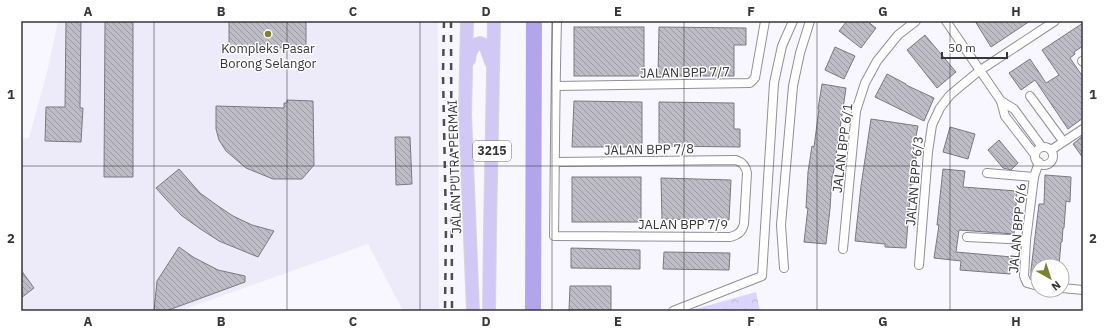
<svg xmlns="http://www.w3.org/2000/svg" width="1104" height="332" font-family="'IBM Plex Sans',sans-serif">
  <defs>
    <pattern id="forest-crowns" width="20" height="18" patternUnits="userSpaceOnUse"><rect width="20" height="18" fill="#dbd4ff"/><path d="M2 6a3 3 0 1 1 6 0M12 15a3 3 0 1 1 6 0" fill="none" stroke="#bdb7db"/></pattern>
    <pattern id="building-back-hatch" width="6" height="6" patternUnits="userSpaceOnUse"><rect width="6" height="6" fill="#bebcc6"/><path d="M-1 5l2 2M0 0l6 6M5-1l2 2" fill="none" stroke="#9b9aa2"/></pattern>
  </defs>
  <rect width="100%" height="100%" fill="#f8f7ff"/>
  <path fill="#edebf9" d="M58,21H438L439,311H403L368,244L179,311H21V139L29,138L48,68Z"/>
  <path fill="url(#forest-crowns)" d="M756,292L760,311H692V310Z"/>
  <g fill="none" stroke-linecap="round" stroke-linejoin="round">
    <path stroke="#b3a5ea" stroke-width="16" d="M533,311L534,21"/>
  </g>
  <g fill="url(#building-back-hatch)" stroke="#7a7982">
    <path d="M66,21H81L80,108H83L81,142L45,141L46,107H65Z"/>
    <path d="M105,21H133V177H104Z"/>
    <path d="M229,21H306V48L229,47Z"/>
    <path d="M847,21H867L876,28L861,48L839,31Z"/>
    <path d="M975,21H1030L991,47Z"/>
    <path d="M1083,23V46L1074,52L1075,54L1070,58L1083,77V118L1068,129L1035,80L1021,90L1009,73L1030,59L1046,83L1059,75L1042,50Z"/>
    <rect x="574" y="27" width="70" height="49"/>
    <path d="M659,27L746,28V45H734V76H658Z"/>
    <path d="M925,35L956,72L937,88L907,50Z"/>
    <path d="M835,47L855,56L844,79L825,70Z"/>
    <path d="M887,74L906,84V85L934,98L924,121L875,97Z"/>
    <path d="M822,84L846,88L833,176H832L830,209L826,244L804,242L808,208H806L808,172L812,146L814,147L819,109H818Z"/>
    <path d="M287,100L313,101L314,165L302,179H273L246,168L226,151L219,140L216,129V106L284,108V103H287Z"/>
    <path d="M574,101L642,102V147H572Z"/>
    <path d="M659,102L734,103V129H740V147L659,146Z"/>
    <path d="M871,119L918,126L912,157H916L914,184H911L906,248L885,247V244L855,241L861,186Z"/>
    <path d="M950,127L975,134L968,159L943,152Z"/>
    <path d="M1083,136V158L1073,144Z"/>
    <path d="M395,137H410L412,184L396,185Z"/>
    <path d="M999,140L1018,163L1011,170L1003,168L988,150Z"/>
    <path d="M179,169L200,193L218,206L233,216L252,225L274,231L258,257L219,241L199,228L181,215L164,197L156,188Z"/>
    <path d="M943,169L965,171L963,187L1017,191L1014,234L959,230L956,252L1012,257L1010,274L960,270L961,261L934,258L939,225H937Z"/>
    <path d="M1045,175L1071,177L1070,202L1066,201L1064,228H1063L1062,242H1061L1059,266H1038V280L1031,278V270L1039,204H1044Z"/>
    <rect x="572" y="177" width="69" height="45"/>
    <path d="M661,178L731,180L729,220L662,219Z"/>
    <path d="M179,247L193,257L218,270L245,276V282L166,311H154L157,281Z"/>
    <path d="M571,248L640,250V269L571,268Z"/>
    <path d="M664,252L730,253L729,270L663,269Z"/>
    <path d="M21,270L34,288L21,298Z"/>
    <path d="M570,286H611V310H569Z"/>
  </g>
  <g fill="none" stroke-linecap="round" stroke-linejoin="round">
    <defs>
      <g id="street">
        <path d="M946,21L1001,101L1014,109L1042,147"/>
        <path d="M1082,61L1083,62"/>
        <path d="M556,86L750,83L755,78L765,21"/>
        <path d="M1030,96L1063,141"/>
        <path d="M1001,101L1005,116L1035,155"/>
        <circle cx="1044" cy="156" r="9"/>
        <path d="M1051,150L1083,129"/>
        <path d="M555,162L736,160C742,162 746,166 747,173L744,224C742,232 738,235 730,237L554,236C555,164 555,93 557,21"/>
        <path d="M987,173L1034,177"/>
        <path d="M967,237L1026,240"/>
        <path d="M843,249L856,111L865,83L877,61L898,35L916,21"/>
        <path d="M919,265L928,152L932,125L940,108L950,95L979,71L1055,21"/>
        <path d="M784,268L781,225L793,86L800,53L810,21"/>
        <path d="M1038,286L1027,283L1024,276L1026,240L1034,177L1039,162"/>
        <path d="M1062,288L1083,290"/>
        <path d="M673,311L762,276L774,83L782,46L793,21"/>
      </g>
      <g id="primary">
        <path d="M467,21L465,114L473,311"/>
        <path d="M469,60C470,52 472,45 480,43L485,45L491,62"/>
        <path d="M489,311L490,230L494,21"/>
      </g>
    </defs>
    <use href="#street" stroke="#918f99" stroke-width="10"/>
    <use href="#primary" stroke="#d7d7d8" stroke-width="14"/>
    <use href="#street" stroke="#fff" stroke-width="8"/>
    <use href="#primary" stroke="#d1c8f5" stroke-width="12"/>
    <g stroke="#4d4d51" stroke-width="2.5" stroke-dasharray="7 7" stroke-linecap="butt">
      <path d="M444,21L443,74L446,226L445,311"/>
      <path d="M451,21L452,311"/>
    </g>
  </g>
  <path fill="none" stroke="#36363a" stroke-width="1" stroke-opacity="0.55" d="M154,21V311M287,21V311M420,21V311M552,21V311M684,21V311M817,21V311M950,21V311M21,166H1083"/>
  <circle fill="#7c812c" stroke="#fff" stroke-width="1.5" cx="268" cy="34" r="4"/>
  <g text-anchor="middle" stroke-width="3" stroke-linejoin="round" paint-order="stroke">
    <rect fill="#fff" stroke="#727275" stroke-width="1" x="473" y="141" width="38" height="20" rx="3"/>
    <g font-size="12" font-weight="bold" fill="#36363a">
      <text x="492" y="155">3215</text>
    </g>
    <g font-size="13" fill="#36363a" stroke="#fff">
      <text x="268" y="53">Kompleks Pasar<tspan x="268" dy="15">Borong Selangor</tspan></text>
    </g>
    <g font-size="13" fill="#36363a" stroke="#fff">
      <text transform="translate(685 72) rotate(-1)" y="5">JALAN BPP 7/7</text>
      <text transform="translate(842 148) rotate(-83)" y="5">JALAN BPP 6/1</text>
      <text transform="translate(649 149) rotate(-1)" y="5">JALAN BPP 7/8</text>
      <text transform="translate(454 167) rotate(-92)" y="5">JALAN PUTRA PERMAI</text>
      <text transform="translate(914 181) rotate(-85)" y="5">JALAN BPP 6/3</text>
      <text x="683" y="229">JALAN BPP 7/9</text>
      <text transform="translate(1017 228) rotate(-85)" y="5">JALAN BPP 6/6</text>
    </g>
  </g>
  <rect width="1104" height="332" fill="none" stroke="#ffffff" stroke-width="44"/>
  <g transform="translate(1050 278) rotate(141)"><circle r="19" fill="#ffffff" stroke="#afafb0"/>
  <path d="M0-3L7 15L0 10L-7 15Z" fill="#7c812c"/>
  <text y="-6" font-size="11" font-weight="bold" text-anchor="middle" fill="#36363a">N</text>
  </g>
  <path d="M942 52v6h65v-6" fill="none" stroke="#36363a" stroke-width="2"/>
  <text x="948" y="52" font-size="12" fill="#36363a" stroke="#ffffff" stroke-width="3" paint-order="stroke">50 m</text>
  <rect x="22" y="22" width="1060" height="288" fill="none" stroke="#36363a" stroke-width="1.5"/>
  <g font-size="13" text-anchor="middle" font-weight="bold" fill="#36363a">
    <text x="88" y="16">A</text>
    <text x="221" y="16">B</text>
    <text x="353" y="16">C</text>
    <text x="486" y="16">D</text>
    <text x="618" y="16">E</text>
    <text x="751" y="16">F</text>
    <text x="883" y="16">G</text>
    <text x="1016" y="16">H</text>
    <text x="11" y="99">1</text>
    <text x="1093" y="99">1</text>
    <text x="11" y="243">2</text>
    <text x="1093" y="243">2</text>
    <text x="88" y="326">A</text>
    <text x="221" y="326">B</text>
    <text x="353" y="326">C</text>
    <text x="486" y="326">D</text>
    <text x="618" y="326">E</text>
    <text x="751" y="326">F</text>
    <text x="883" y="326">G</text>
    <text x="1016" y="326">H</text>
  </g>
</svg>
